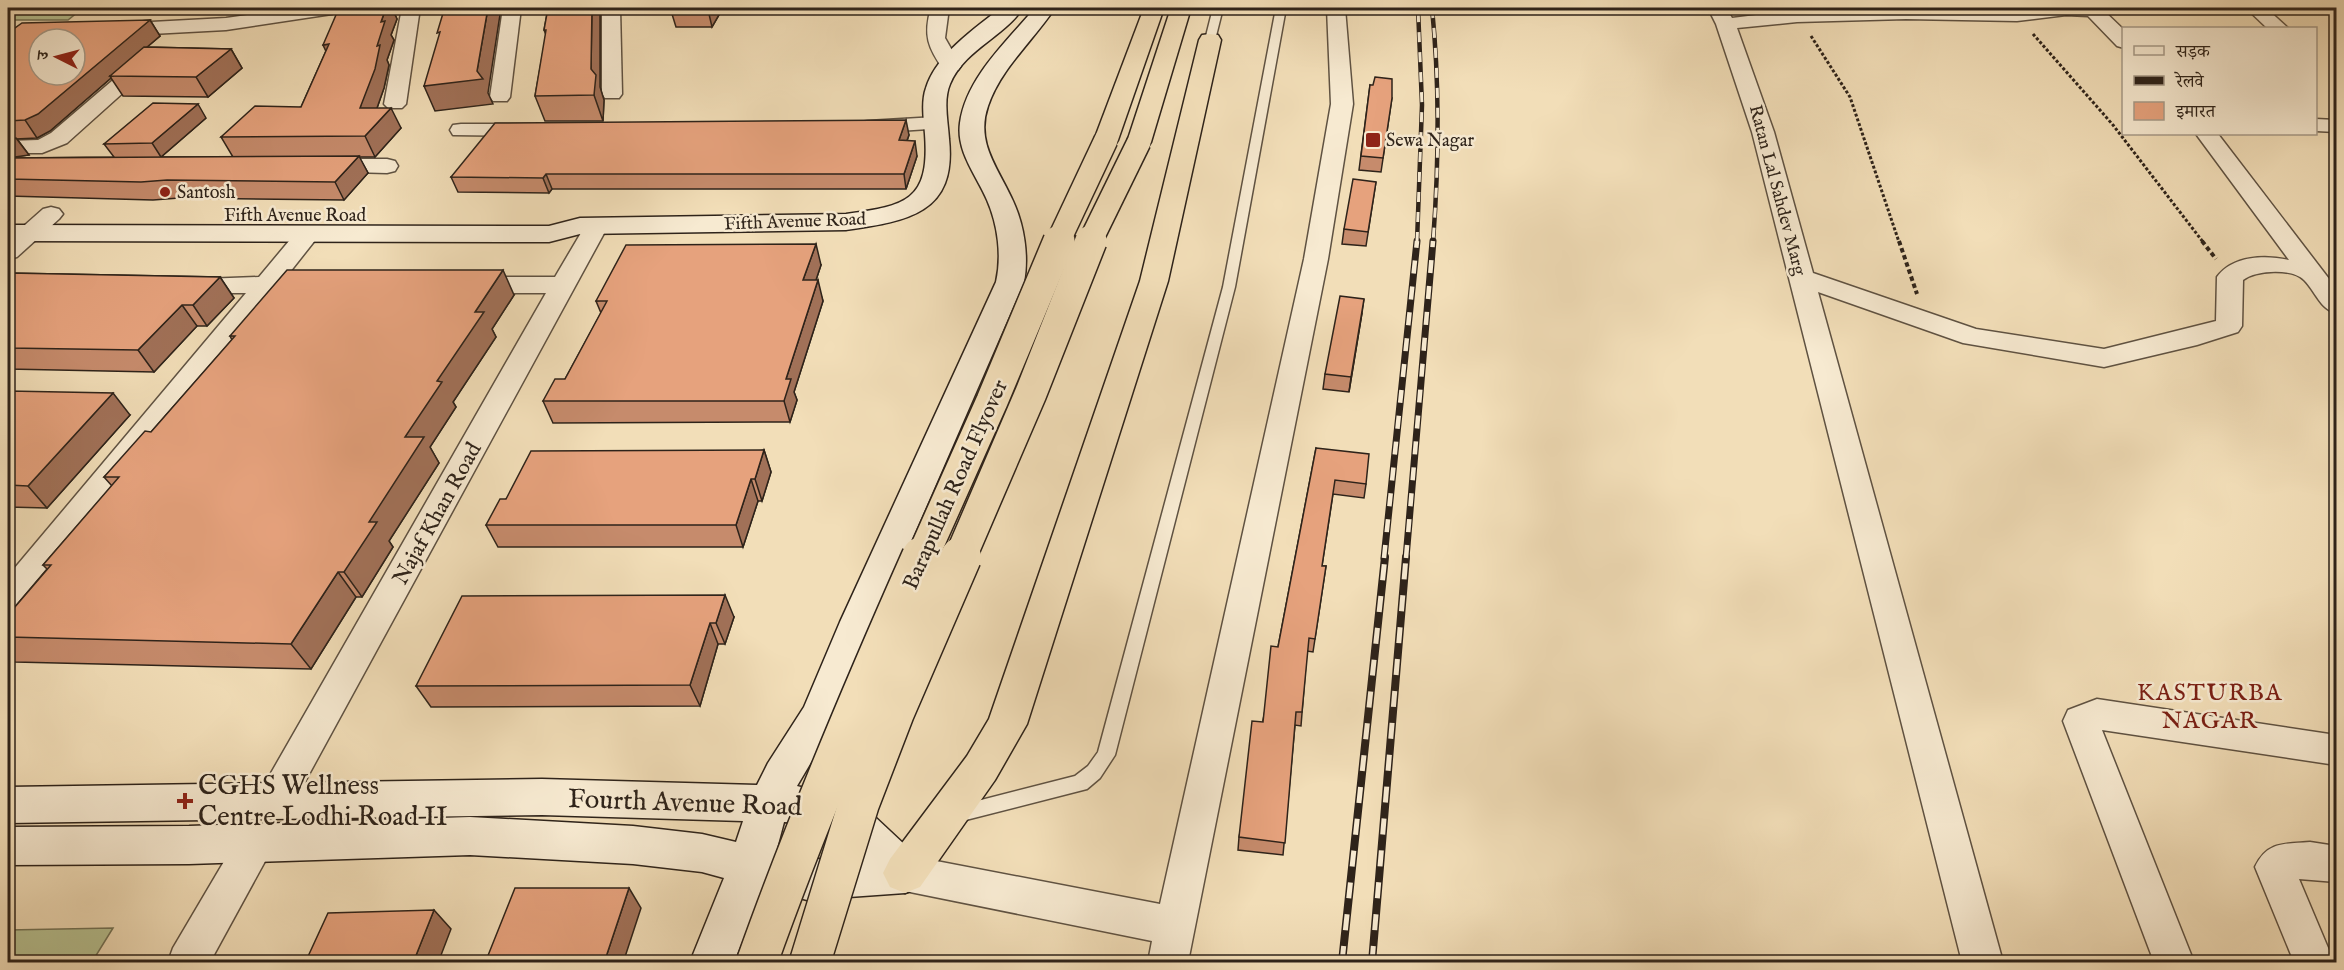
<svg xmlns="http://www.w3.org/2000/svg" width="2344" height="970" font-family="'IM FELL English','Noto Serif Devanagari',serif">
  <rect width="100%" height="100%" fill="#f2deb8"/>
  <filter id="stains"><feTurbulence type="fractalNoise" baseFrequency=".00333" numOctaves="4"/><feColorMatrix values="0 0 0 0 .2 0 0 0 0 .09 0 0 0 0 .02 0 0 0 .5 -.17"/></filter>
  <radialGradient id="worn" r=".72"><stop offset=".6" stop-color="#630" stop-opacity="0"/><stop offset="1" stop-color="#630" stop-opacity=".3"/></radialGradient>
  <g fill="#b7c292" stroke="#727256" stroke-width="1.5">
    <path d="M8,8H83L68,20H8Z"/>
    <path d="M113,928L92,962H8V930Z"/>
  </g>
  <g fill="none" stroke-linecap="round" stroke-linejoin="round">
    <defs>
      <g id="lane">
        <path d="M1213,8H1223L1215,40L1210,43L1205,40Z"/>
        <path d="M1276,8H1286L1235,287L1115,755L1100,778L1087,789L954,823L947,821L945,815L947,809L954,807L1075,776L1088,766L1098,752L1223,287Z"/>
      </g>
      <g id="street">
        <path d="M298,8H341L332,14L226,30L114,36L104,30L114,24L226,18Z"/>
        <path d="M402,8H420L406,104L402,108H388L384,104Z"/>
        <path d="M503,8H521L510,97L507,101H493L490,97Z"/>
        <path d="M602,8H620L622,94L619,98H605L602,94Z"/>
        <path d="M931,8H949L945,38L961,66L958,70H944C928,48 923,35 931,8Z"/>
        <path d="M1327,8H1345L1353,104L1328,259L1188,962H1148L1152,941L905,891L891,886L885,873L891,860L905,855L1160,904L1304,259L1331,104Z"/>
        <path d="M1708,8H1726L1732,18L1797,10L2101,8L2124,30V48L2117,46L2088,16L2066,15L2017,21L1906,19L1797,22L1737,28L1774,132L1813,273L1976,329L2104,349L2216,321L2217,277C2233,255 2266,255 2289,260L2196,134H2218L2336,288V313C2320,309 2316,292 2304,280C2292,268 2256,270 2243,280L2242,326L2238,332L2197,345L2104,367L1963,343L1818,292L2003,962H1962L1752,132L1716,24Z"/>
        <path d="M2246,8H2266L2288,28H2267Z"/>
        <path d="M147,55L154,57L157,61L154,65L67,143L42,153H8V141L38,140L51,133L140,57Z"/>
        <path d="M936,117L944,118L947,123L944,128L868,133L860,132L857,127L860,122L868,121Z"/>
        <path d="M2316,119L2336,120V132L2316,131Z"/>
        <path d="M461,124H529L537,125L540,130L537,135L529,136L453,135L450,130L453,125Z"/>
        <path d="M322,159H387L395,161L398,166L395,171L387,173L314,171L311,166L314,161Z"/>
        <path d="M51,207L59,209L63,214L59,219L17,257L8,259V240L43,209Z"/>
        <path d="M596,219L604,221L608,226L289,811L276,815L263,811L257,799L263,787L546,293H471L462,290L458,285L462,280L471,277H555L588,221Z"/>
        <path d="M308,227L317,229L320,234L286,277L324,280L328,285L324,290L273,293L20,607L8,610V576L246,293H186L177,290L173,285L177,280L259,277L299,229Z"/>
        <path d="M2097,699L2336,735V765L2102,730L2194,962H2154L2063,721L2068,710Z"/>
        <path d="M256,826L270,831L275,843L210,962H168L173,948L242,831Z"/>
        <path d="M2310,842L2336,846V882L2299,879L2334,962H2294L2255,867C2267,841 2285,844 2310,842Z"/>
      </g>
      <g id="secondary">
        <path d="M1001,8H1023C1004,37 964,50 950,84C943,100 948,122 949,139C957,214 907,221 846,230L580,234L549,242L8,241V225L549,226L580,218L846,214C906,206 930,201 925,134C924,120 921,102 926,88C936,55 975,28 1001,8Z"/>
        <path d="M1035,8H1055C1033,41 1001,68 988,106C975,143 999,169 1013,201C1024,225 1029,256 1024,282L876,622L839,715L797,786L859,802L920,859L927,873L920,887L905,893L807,900L763,888L734,962H690L724,878L702,872L633,864L470,855L189,864L8,865V827L189,826L470,817L633,826L702,834L736,842L743,821L542,815L8,823V787L542,779L757,785L768,763L804,707L840,622L996,282C1002,256 998,225 987,200C977,176 956,152 960,123C966,78 1007,41 1035,8ZM784,822C824,823 831,830 858,856L807,860L776,852Z"/>
      </g>
      <g id="highway">
        <path d="M1144,8H1164L1118,140L1115,145L1106,147L1097,145L1094,140Z"/>
        <path d="M1171,8H1191L1151,142L1148,147L1139,149L1130,147L1127,142Z"/>
        <path d="M1210,34L1218,35L1221,40L1168,281L1027,724L995,780L920,887L905,893L890,887L883,873L890,859L967,756L989,719L1140,281L1199,40L1202,35Z"/>
      </g>
    </defs>
    <use href="#lane" stroke="#5f5242" stroke-width="3"/>
    <use href="#street" stroke="#5f5242" stroke-width="3"/>
    <use href="#secondary" stroke="#2e231a" stroke-width="3"/>
    <use href="#highway" stroke="#2e231a" stroke-width="3"/>
    <g stroke="#2e231a" stroke-width="3" stroke-dasharray="3 2" stroke-linecap="butt">
      <path d="M8,12L18,13"/>
      <path d="M8,19L25,8"/>
      <path d="M2033,34L2113,125L2203,242"/>
      <path d="M1811,36L1850,97L1899,242"/>
    </g>
    <g stroke="#2e231a" stroke-width="4" stroke-dasharray="4.5 3" stroke-linecap="butt">
      <path d="M1899,241L1917,294"/>
      <path d="M2202,241L2216,259"/>
    </g>
    <use href="#lane" fill="#f7ead1" fill-rule="evenodd"/>
    <use href="#street" fill="#f7ead1" fill-rule="evenodd"/>
    <use href="#secondary" fill="#f7ead1" fill-rule="evenodd"/>
    <use href="#highway" fill="#f2deb8" fill-rule="evenodd"/>
    <defs>
      <g id="rail-far2">
        <path d="M1432,8C1440,87 1439,163 1433,242"/>
        <path d="M1417,242L1422,105L1418,8"/>
      </g>
      <g id="rail-far1">
        <path d="M1384,558L1417,241"/>
        <path d="M1406,558L1433,241"/>
      </g>
      <g id="rail">
        <path d="M1342,962L1385,557"/>
        <path d="M1372,962L1406,557"/>
      </g>
    </defs>
    <use href="#rail-far2" stroke="#2e231a" stroke-width="4.5"/>
    <use href="#rail-far1" stroke="#2e231a" stroke-width="7"/>
    <use href="#rail" stroke="#2e231a" stroke-width="8"/>
    <use href="#rail-far2" stroke="#f7ead1" stroke-width="3" stroke-dasharray="10" stroke-linecap="butt"/>
    <use href="#rail-far1" stroke="#f7ead1" stroke-width="4.5" stroke-dasharray="13" stroke-linecap="butt"/>
    <use href="#rail" stroke="#f7ead1" stroke-width="5" stroke-dasharray="16" stroke-linecap="butt"/>
    <defs>
      <g id="highway-bridge-far2">
        <path d="M1058,242L1106,140"/>
        <path d="M1090,242L1139,142"/>
      </g>
      <g id="highway-bridge-far1">
        <path d="M922,558L992,401L1059,241"/>
        <path d="M960,558L1031,393L1091,241"/>
      </g>
      <g id="highway-bridge">
        <path d="M757,962C806,824 863,690 922,557"/>
        <path d="M810,962L859,803L894,712L961,557"/>
      </g>
    </defs>
    <use href="#highway-bridge-far2" stroke="#2e231a" stroke-width="26" stroke-linecap="butt"/>
    <use href="#highway-bridge-far1" stroke="#2e231a" stroke-width="34" stroke-linecap="butt"/>
    <use href="#highway-bridge" stroke="#2e231a" stroke-width="43" stroke-linecap="butt"/>
    <use href="#highway-bridge-far2" stroke="#f2deb8" stroke-width="23"/>
    <use href="#highway-bridge-far1" stroke="#f2deb8" stroke-width="31"/>
    <use href="#highway-bridge" stroke="#f2deb8" stroke-width="40"/>
  </g>
  <g fill="#c68b6c" stroke="#2e231a" stroke-width="1.5">
    <path d="M339,8H392L397,19L391,35L394,40L387,60L389,65L384,88L377,108L401,128L375,157H359L368,173L344,200L179,198L153,200L8,196V158L114,157L104,144L206,118L161,157H233L221,137L301,107L326,51Z"/>
    <path d="M544,8H600V87L604,100L603,121H545L535,96L546,35L544,30L547,14Z"/>
    <path d="M676,8H723L712,27H676L672,14Z"/>
    <path d="M150,20L160,36L147,47L231,49L242,68L208,97L123,96L111,78L50,131L37,138L17,139L29,155L8,158V33Z"/>
    <path d="M1370,85L1392,98L1381,172L1359,170Z"/>
    <path d="M909,135L907,141L917,156L906,189H552L549,193L458,192L451,177Z"/>
    <path d="M1376,182L1366,246L1342,244L1344,229Z"/>
    <path d="M821,265L816,280L823,301L794,392L797,400L790,422L553,423L543,401L565,379L601,313L596,301Z"/>
    <path d="M8,273L220,277L234,298L207,326H197L154,372L8,369Z"/>
    <path d="M514,295L492,329L496,337L453,402L456,407L430,447L439,463L389,541L393,547L362,597H356L311,669L15,662L8,655V615L47,569L43,565L112,486L104,477L151,432L232,340L230,336Z"/>
    <path d="M1362,313L1349,392L1323,389L1325,374Z"/>
    <path d="M8,391L130,415L47,508L8,507Z"/>
    <path d="M1316,448L1366,484L1364,498L1333,494L1322,566H1326L1313,652L1307,651L1301,726L1295,725L1283,855L1238,850L1239,837L1278,647Z"/>
    <path d="M764,450L771,472L762,501H758L743,547H498L486,525L506,499Z"/>
    <path d="M734,617L725,644H718L700,706L431,707L416,686Z"/>
  </g>
  <g fill="#a17158" stroke="#2e231a" stroke-width="1.5">
    <path d="M386,8H392L397,19L391,35L394,40L387,60L389,65L384,88L370,128L360,108L377,46L381,22Z"/>
    <path d="M488,8H501L488,93L493,104L435,111L424,86L477,71Z"/>
    <path d="M592,8H600V87L604,100L603,121L594,95L591,69Z"/>
    <path d="M712,8H723L712,27L709,14Z"/>
    <path d="M150,20L160,36L113,76H110L111,78L50,131L37,138L25,120Z"/>
    <path d="M329,44L332,64L323,45Z"/>
    <path d="M231,49L242,68L208,97L196,77Z"/>
    <path d="M198,104L206,118L161,157L152,143Z"/>
    <path d="M391,108L401,128L375,157L365,136Z"/>
    <path d="M906,120L909,135L901,156L899,140Z"/>
    <path d="M16,138L29,155L8,158V139Z"/>
    <path d="M915,141L917,156L906,189L904,174Z"/>
    <path d="M359,156L368,173L344,200L335,182Z"/>
    <path d="M546,174L552,189L549,193L543,178Z"/>
    <path d="M816,244L821,265L809,301L803,280Z"/>
    <path d="M503,270L514,295L492,329L496,337L453,402L456,407L430,447L439,463L389,541L393,547L362,597L344,572L369,522L405,437L437,381L475,312Z"/>
    <path d="M220,277L234,298L207,326L193,305Z"/>
    <path d="M818,280L823,301L794,392L797,400L790,422L784,401L786,379Z"/>
    <path d="M1364,299L1362,313L1349,392L1351,377Z"/>
    <path d="M182,305L197,326L154,372L138,350Z"/>
    <path d="M113,393L130,415L47,508L28,486Z"/>
    <path d="M764,450L771,472L762,501L755,479Z"/>
    <path d="M751,479L758,501L743,547L736,525Z"/>
    <path d="M338,572L356,597L311,669L291,644Z"/>
    <path d="M725,595L734,617L725,644L716,623Z"/>
    <path d="M710,623L718,644L700,706L690,685Z"/>
    <path d="M629,888L641,908L623,963H604Z"/>
    <path d="M434,910L451,929L438,963H413Z"/>
  </g>
  <g fill="#e6a27d" stroke="#2e231a" stroke-width="1.5" fill-rule="evenodd">
    <path d="M339,8H386L381,22L385,21L377,46L380,45L375,69L360,108H391L365,136L221,137L255,106L301,107L329,44L323,45Z"/>
    <path d="M441,8H488L477,71L483,79L424,86L440,32L437,33L444,10L440,11Z"/>
    <path d="M544,8H592L591,69L596,75L594,95L535,96L546,30H544L548,8Z"/>
    <path d="M676,8H712L709,14H672Z"/>
    <path d="M150,20L38,114L25,120L8,121V33L22,23ZM39,39H75V75H39Z"/>
    <path d="M144,47L231,49L196,77L110,76Z"/>
    <path d="M1375,77L1392,79V98L1383,158L1361,156L1370,85H1373Z"/>
    <path d="M153,103L198,104L152,143L104,144Z"/>
    <path d="M906,120L899,140L915,141L904,174H546L543,178L451,177L495,123Z"/>
    <path d="M359,156L335,182L167,180L141,182L8,179V158Z"/>
    <path d="M1353,179L1376,182L1368,232L1344,229Z"/>
    <path d="M816,244L803,280H818L786,379H791L784,401H543L555,379H565L607,301H596L626,245Z"/>
    <path d="M287,270H503L475,312H484L437,381L442,382L405,437H424L369,522H377L344,572H338L291,644L8,637V615L51,565H43L119,477H104L145,431L151,432L235,336H230Z"/>
    <path d="M8,273L220,277L193,305H182L138,350L8,348Z"/>
    <path d="M1340,296L1364,299L1351,377L1325,374Z"/>
    <path d="M8,391L113,393L28,486L8,485Z"/>
    <path d="M1316,448L1369,454L1366,484L1335,480L1322,566H1326L1315,639L1309,638L1302,712H1296L1285,843L1239,837L1252,721L1263,722L1271,646L1278,647Z"/>
    <path d="M764,450L755,479H751L736,525H486L500,499H506L531,451Z"/>
    <path d="M725,595L716,623H710L690,685L416,686L462,596Z"/>
    <path d="M515,888H629L604,963H485Z"/>
    <path d="M434,910L413,963H305L328,913Z"/>
  </g>
  <g fill="#8f2418" stroke="#f7ead1" stroke-width="2">
    <rect x="1365" y="132" width="16" height="16" rx="3"/>
    <circle cx="165" cy="192" r="6"/>
    <path d="M182 792h6v6h6v6h-6v6h-6v-6h-6v-6h6z"/>
  </g>
  <g text-anchor="middle" stroke-width="5" stroke-linejoin="round" paint-order="stroke">
    <g font-size="18" fill="#2e231a" stroke="#f7ead1" text-anchor="start">
      <text x="1386" y="146">Sewa Nagar</text>
      <text x="177" y="198">Santosh</text>
    </g>
    <g font-size="18" fill="#2e231a" stroke="#f7ead1">
      <text transform="translate(1778 190) rotate(75)" y="6">Ratan Lal Sahdev Marg</text>
      <text x="295" y="221">Fifth Avenue Road</text>
      <text transform="translate(795 221) rotate(-2)" y="6">Fifth Avenue Road</text>
    </g>
    <g font-size="22" fill="#2e231a" stroke="#f7ead1">
      <text transform="translate(954 484) rotate(-66)" y="8">Barapullah Road Flyover</text>
      <text transform="translate(436 513) rotate(-61)" y="8">Najaf Khan Road</text>
    </g>
    <g font-size="24" letter-spacing="1.5" fill="#7a1f14" stroke="#f7ead1">
      <text x="2210" y="700">KASTURBA<tspan x="2210" dy="28">NAGAR</tspan></text>
    </g>
    <g font-size="27" fill="#2e231a" stroke="#f7ead1" text-anchor="start">
      <text x="198" y="794">CGHS Wellness<tspan x="198" dy="31">Centre Lodhi Road II</tspan></text>
    </g>
    <g font-size="27" fill="#2e231a" stroke="#f7ead1">
      <text transform="translate(685 802) rotate(2)" y="9">Fourth Avenue Road</text>
    </g>
  </g>
  <rect width="2344" height="970" fill="none" stroke="#f2deb8" stroke-width="30"/>
  <rect x="9" y="9" width="2326" height="952" fill="none" stroke="#2e231a" stroke-width="3"/>
  <rect x="15" y="15" width="2314" height="940" fill="none" stroke="#2e231a" stroke-width="1.5"/>
  <rect x="2122" y="27" width="195" height="108" fill="#f7ead1" stroke="#a79a88" stroke-width="1.5"/>
  <rect x="2134" y="46" width="30" height="9" fill="#f7ead1" stroke="#a79a88" stroke-width="1.5"/>
  <text x="2176" y="57" font-size="18" fill="#2e231a">सड़क</text>
  <rect x="2134" y="76" width="30" height="9" fill="#2e231a" stroke="#a79a88" stroke-width="1.5"/>
  <text x="2176" y="87" font-size="18" fill="#2e231a">रेलवे</text>
  <rect x="2134" y="102" width="30" height="18" fill="#e6a27d" stroke="#a79a88" stroke-width="1.5"/>
  <text x="2176" y="117" font-size="18" fill="#2e231a">इमारत</text>
  <g transform="translate(57 57) rotate(276)"><circle r="28" fill="#f7ead1" stroke="#a79a88" stroke-width="1.5"/>
  <path d="M0-4.5L10 22L0 15L-10 22Z" fill="#8f2418"/>
  <text y="-9" font-size="16" font-weight="bold" text-anchor="middle" fill="#2e231a">उ</text>
  </g>
  <rect width="100%" height="100%" filter="url(#stains)"/>
  <rect width="100%" height="100%" fill="url(#worn)"/>
</svg>
